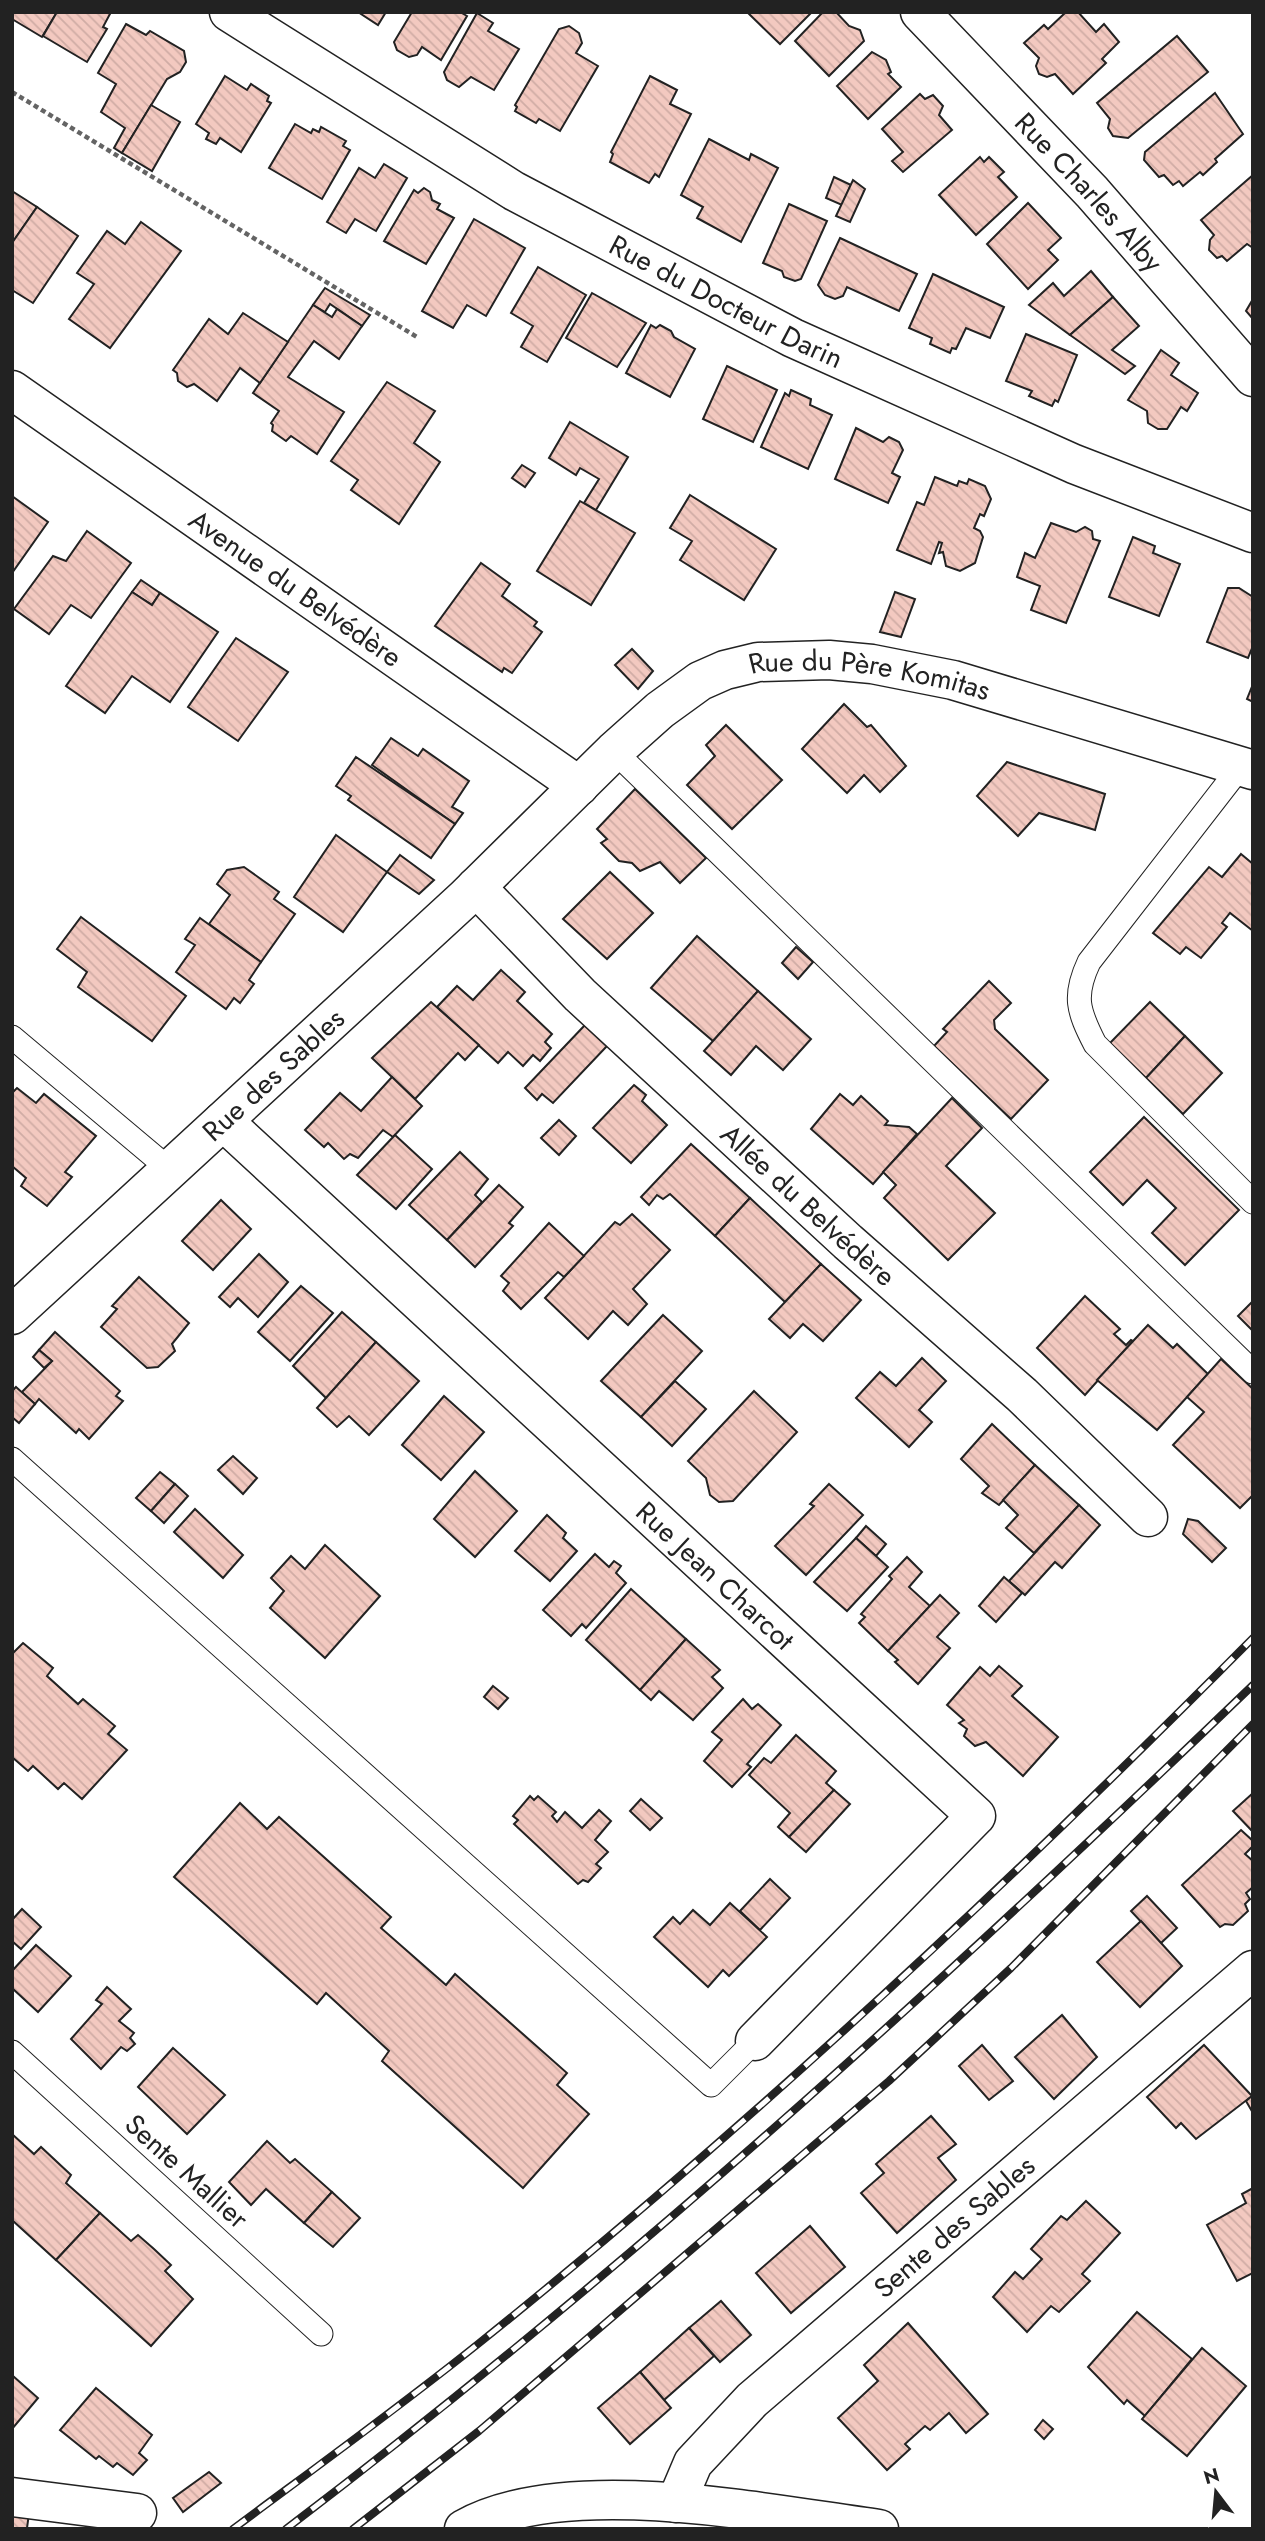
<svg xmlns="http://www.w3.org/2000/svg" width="1265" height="2541" font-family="Jost,sans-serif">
  <defs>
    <pattern id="building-back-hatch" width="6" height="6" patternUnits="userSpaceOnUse" patternTransform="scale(1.75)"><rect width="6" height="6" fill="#f3c9c0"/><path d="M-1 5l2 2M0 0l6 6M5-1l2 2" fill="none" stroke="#d0aca5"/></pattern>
  </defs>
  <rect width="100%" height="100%" fill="#fff"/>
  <g fill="url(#building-back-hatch)" stroke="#222" stroke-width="2">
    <path d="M12,12H57L42,37L12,19Z"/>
    <path d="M57,12H111L103,27L107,29L87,62L43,36Z"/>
    <path d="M358,12H386L378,25Z"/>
    <path d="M412,12H460L467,16L441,60L422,47L417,55L409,57L397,50L394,42Z"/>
    <path d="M747,12H812L780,44Z"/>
    <path d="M823,12H836L849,26L860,30L864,41L829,76L795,41Z"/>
    <path d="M1066,12H1078L1096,32L1104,24L1119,42L1102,59L1106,63L1073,94L1055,74L1047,77L1039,74L1036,66L1039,58L1024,43L1044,25L1048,29Z"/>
    <path d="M477,13L493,23L488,31L519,49L494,90L471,77L459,87L447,80L444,72Z"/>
    <path d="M126,24L146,35L150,31L184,51L186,62L180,72L167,79L122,153L114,148L125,128L101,112L116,84L98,73Z"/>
    <path d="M569,26L579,33L582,43L576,53L598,66L560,131L539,119L536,123L515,111L517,107L515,105L559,29Z"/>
    <path d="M1177,36L1208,72L1128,138L1113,136L1108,128L1110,119L1097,103Z"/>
    <path d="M872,52L886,60L891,72L888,74L901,87L868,119L837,86Z"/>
    <path d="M225,76L247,90L251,84L269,96L267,101L271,103L241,152L220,138L216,144L206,139L209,133L196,124Z"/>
    <path d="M650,76L677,90L670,104L691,114L659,177L655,174L649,183L610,162L613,154L611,152Z"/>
    <path d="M1215,93L1243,134L1215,159L1217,162L1203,175L1200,172L1183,186L1179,181L1173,185L1164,175L1159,177L1144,160L1145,152Z"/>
    <path d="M920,94L925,99L933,95L943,106L939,115L952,130L903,172L892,161L903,152L882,129Z"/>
    <path d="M151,105L180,122L152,171L122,153Z"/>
    <path d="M295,124L311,133L313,129L319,132L321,127L346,141L343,146L350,150L322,199L269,168Z"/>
    <path d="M709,139L749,160L751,154L778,168L741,242L697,218L703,207L681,195Z"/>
    <path d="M980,157L984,162L989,157L1004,172L998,177L1017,197L976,235L939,195Z"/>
    <path d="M384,164L407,178L376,231L355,219L346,233L327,222L359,168L375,178Z"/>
    <path d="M1253,175V248L1247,244L1227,261L1222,256L1217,258L1209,250L1210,240L1214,235L1201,220Z"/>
    <path d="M834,177L851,185L842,205L826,198Z"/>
    <path d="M853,180L865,189L850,222L836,216Z"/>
    <path d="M424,188L430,192L432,200L440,204L437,209L454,218L426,264L384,241L414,190L418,193Z"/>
    <path d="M12,191L37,207L12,243Z"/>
    <path d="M1028,203L1061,238L1048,250L1058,260L1028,289L987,244Z"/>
    <path d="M789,204L827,221L801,279L795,281L784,277L782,271L763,263Z"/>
    <path d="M37,207L78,236L33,303L12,290V243Z"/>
    <path d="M474,219L525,248L486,316L467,305L453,328L422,311Z"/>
    <path d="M141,222L181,251L110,348L69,319L94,284L77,273L107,231L125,244Z"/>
    <path d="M840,238L917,274L899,311L847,287L843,296L835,299L825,295L818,285Z"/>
    <path d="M538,267L586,295L547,362L521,347L533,326L511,313Z"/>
    <path d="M1091,271L1113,297L1070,335L1029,305L1053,283L1064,296Z"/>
    <path d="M933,274L1004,307L990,338L966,328L956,349L952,348L950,353L930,344L932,338L909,328Z"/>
    <path d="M325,288L370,315L362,326L330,304L325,312L313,305Z"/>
    <path d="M592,293L646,323L617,367L566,338Z"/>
    <path d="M1113,297L1139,326L1112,350L1135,366L1125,374L1070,335Z"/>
    <path d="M1253,299V319L1246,311Z"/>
    <path d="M313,305L332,317L337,309L362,326L339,359L314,341L288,377L344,412L317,454L291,436L286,441L272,431L273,425L271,423L279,411L253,393Z"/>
    <path d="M243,313L288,342L260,383L240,368L217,401L194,384L187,387L178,381L177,373L173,370L209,319L228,334Z"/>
    <path d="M651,325L656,328L660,325L671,331L674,337L695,349L670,397L626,373Z"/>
    <path d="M1026,334L1077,355L1058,402L1055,400L1052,406L1029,396L1032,391L1006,381Z"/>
    <path d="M1161,350L1179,363L1171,375L1198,393L1187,411L1181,407L1167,429H1158L1148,423L1147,411L1128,400Z"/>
    <path d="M727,366L777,390L753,442L703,419Z"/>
    <path d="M387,382L435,411L414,443L440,462L399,524L351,490L358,480L331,461Z"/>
    <path d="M791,390L811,399L810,405L832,415L808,469L761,447L785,393L789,396Z"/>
    <path d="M570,422L628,457L596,510L584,503L599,479L580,468L576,475L549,458Z"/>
    <path d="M856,428L883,442L889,437L899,442L903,450L892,473L900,477L888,503L835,479Z"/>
    <path d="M522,465L535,473L525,487L512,478Z"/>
    <path d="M935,477L957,486L959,481L967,484L969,479L985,486L991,499L984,516L980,514L974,528L980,531L983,537L975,563L960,571L946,566L943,552L939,553L942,543L939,542L931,564L897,550L917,502L924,505Z"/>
    <path d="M690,495L776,549L744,600L680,560L692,541L670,528Z"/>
    <path d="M12,496L48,522L12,573Z"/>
    <path d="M580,501L635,533L591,605L537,571Z"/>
    <path d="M1051,523L1076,532L1085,527L1092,531L1093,539L1100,541L1066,623L1031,610L1040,586L1017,577L1025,553L1035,558Z"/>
    <path d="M87,531L131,563L91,618L71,605L49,634L14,609L53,556L66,561Z"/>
    <path d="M1133,537L1155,546L1153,553L1180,564L1159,616L1109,597Z"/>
    <path d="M481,563L510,584L502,596L537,622L534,626L542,632L512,673L504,668L502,672L435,626Z"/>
    <path d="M141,580L160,593L152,605L132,592Z"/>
    <path d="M1228,588H1239L1253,597V646L1248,658L1207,642Z"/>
    <path d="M132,592L152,605L160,593L218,632L170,702L132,676L105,713L66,686Z"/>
    <path d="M895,592L915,599L901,637L880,632Z"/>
    <path d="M236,638L288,672L238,741L188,707Z"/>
    <path d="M632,649L653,671L638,689L615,665Z"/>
    <path d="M1253,684V702L1247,699Z"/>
    <path d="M844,704L867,727L871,725L906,766L880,792L864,775L847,793L802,749Z"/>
    <path d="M726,725L782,780L732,829L687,785L715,756L706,745Z"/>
    <path d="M391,738L418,756L423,749L469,781L452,807L463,813L455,824L372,765Z"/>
    <path d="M356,757L455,824L431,858L348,800L351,796L336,786Z"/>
    <path d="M1007,762L1105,794L1095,830L1039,813L1018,836L977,796Z"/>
    <path d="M635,789L706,858L680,883L660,862L640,871L632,863L619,861L601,843L607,839L597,829Z"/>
    <path d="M336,835L387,872L343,932L294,897Z"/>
    <path d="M1241,854L1253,864V931L1230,913L1222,923L1227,927L1201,958L1186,947L1180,954L1153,933L1209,867L1222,877Z"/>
    <path d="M400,855L434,880L419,894L387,872Z"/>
    <path d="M244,867L279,892L274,899L295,914L261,962L209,924L230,895L217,884L227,870Z"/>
    <path d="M610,872L653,913L607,959L563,919Z"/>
    <path d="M81,917L186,996L152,1041L78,987L87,972L57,949Z"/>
    <path d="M200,918L261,962L249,980L254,984L240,1003L234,998L226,1009L176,972L195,945L185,939Z"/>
    <path d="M697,936L758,991L713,1041L651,988Z"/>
    <path d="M796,947L813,962L798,979L782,963Z"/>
    <path d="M501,970L525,992L517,1001L552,1034L545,1042L551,1048L540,1061L533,1055L523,1066L508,1052L498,1063L437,1007L457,986L473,1000Z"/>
    <path d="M989,981L1011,1003L994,1020L995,1029L1048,1080L1011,1119L934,1046L947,1032L943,1029Z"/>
    <path d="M758,991L811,1039L783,1070L756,1046L731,1075L704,1051Z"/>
    <path d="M431,1002L479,1045L465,1060L458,1053L415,1099L372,1058Z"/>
    <path d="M1150,1002L1185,1036L1146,1078L1110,1043Z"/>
    <path d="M585,1025L607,1046L553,1103L542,1094L537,1100L525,1088Z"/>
    <path d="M1185,1036L1222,1073L1183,1114L1146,1078Z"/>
    <path d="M392,1077L422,1106L393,1137L383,1130L358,1158L350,1154L344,1159L328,1143L324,1147L305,1130L340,1093L361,1111Z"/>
    <path d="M634,1085L646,1095L642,1101L667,1125L631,1163L593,1128Z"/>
    <path d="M17,1088L36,1103L44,1094L96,1136L65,1172L72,1177L47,1206L21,1186L26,1178L12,1166V1093Z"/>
    <path d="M840,1094L853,1105L861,1096L888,1121L885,1125L909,1127L917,1134L873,1184L811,1129Z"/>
    <path d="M952,1098L982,1128L946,1166L995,1213L948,1260L884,1198L896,1185L883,1172Z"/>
    <path d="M1144,1117L1239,1210L1185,1265L1152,1233L1176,1208L1147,1180L1123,1205L1090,1172Z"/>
    <path d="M559,1120L576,1136L559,1155L541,1138Z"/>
    <path d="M395,1135L432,1169L396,1209L357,1175Z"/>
    <path d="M691,1144L750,1198L715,1236L670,1194L663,1199L657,1195L649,1205L641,1197Z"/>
    <path d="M460,1152L488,1179L475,1195L482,1202L447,1240L409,1205Z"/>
    <path d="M499,1185L523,1207L509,1223L513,1226L475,1267L447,1240Z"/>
    <path d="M750,1198L821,1264L785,1302L715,1236Z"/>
    <path d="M221,1200L251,1229L213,1270L182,1241Z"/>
    <path d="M632,1214L670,1250L633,1289L647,1304L628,1325L613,1311L588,1339L545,1298L615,1222L620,1225Z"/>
    <path d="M549,1223L584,1256L564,1277L558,1272L521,1309L503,1291L509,1283L501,1276Z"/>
    <path d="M259,1254L288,1282L258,1317L238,1298L230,1307L219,1297Z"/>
    <path d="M821,1264L861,1300L823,1341L803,1324L790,1338L769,1319Z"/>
    <path d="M139,1277L189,1323L172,1344L175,1351L158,1367L147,1368L101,1327L117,1309L112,1306Z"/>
    <path d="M301,1286L333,1313L290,1361L258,1332Z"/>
    <path d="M1085,1296L1120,1329L1114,1334L1126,1345L1131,1340L1133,1341L1085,1395L1037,1348Z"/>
    <path d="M1253,1301V1331L1238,1316Z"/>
    <path d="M342,1312L376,1342L326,1398L293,1366Z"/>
    <path d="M663,1315L702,1351L641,1417L601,1381Z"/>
    <path d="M1148,1325L1173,1348L1177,1344L1208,1374L1157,1430L1097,1380Z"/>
    <path d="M55,1332L120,1391L116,1396L123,1401L89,1439L79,1429L76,1433L39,1399L35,1404L22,1392L52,1361L39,1350Z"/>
    <path d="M376,1342L419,1381L369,1435L349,1416L337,1427L317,1408Z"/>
    <path d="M39,1350L52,1361L44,1368L33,1357Z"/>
    <path d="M922,1358L946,1381L919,1410L932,1422L909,1447L856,1398L880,1372L896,1386Z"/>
    <path d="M1221,1359L1253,1389V1495L1240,1508L1173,1445L1204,1412L1187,1397Z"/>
    <path d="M675,1381L706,1409L672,1446L641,1417Z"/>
    <path d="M16,1387L35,1404L19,1423L12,1417V1391Z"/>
    <path d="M754,1391L797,1432L733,1501L719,1502L710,1495L706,1478L688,1461Z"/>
    <path d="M444,1396L484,1432L441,1480L402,1445Z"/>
    <path d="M992,1424L1035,1465L999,1505L982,1493L989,1486L961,1459Z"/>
    <path d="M233,1456L257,1478L243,1494L218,1470Z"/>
    <path d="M1035,1465L1079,1505L1034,1553L1006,1528L1018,1515L1003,1500Z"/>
    <path d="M475,1471L517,1511L475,1557L434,1519Z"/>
    <path d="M160,1472L175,1484L151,1511L136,1498Z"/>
    <path d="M175,1484L188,1496L164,1523L151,1511Z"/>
    <path d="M829,1484L863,1515L806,1575L775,1546L814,1506L810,1504Z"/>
    <path d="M1079,1505L1100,1525L1062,1568L1055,1562L1025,1595L1009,1581Z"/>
    <path d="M195,1509L243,1555L223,1578L174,1532Z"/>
    <path d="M547,1515L566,1533L563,1538L577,1551L550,1581L515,1551Z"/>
    <path d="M1188,1519L1198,1521L1226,1548L1212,1562L1183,1534Z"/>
    <path d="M866,1526L886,1544L876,1556L856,1538Z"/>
    <path d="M856,1538L888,1567L847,1611L814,1582Z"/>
    <path d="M325,1545L380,1596L325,1658L270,1608L284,1591L271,1578L291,1556L305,1569Z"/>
    <path d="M595,1554L609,1567L614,1561L621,1566L616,1573L626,1583L586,1628L582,1624L571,1636L543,1610Z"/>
    <path d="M907,1557L922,1572L909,1587L930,1606L888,1651L859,1623L865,1617L861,1614L892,1579L889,1576Z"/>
    <path d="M1004,1577L1022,1593L996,1622L979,1606Z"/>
    <path d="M631,1589L686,1639L640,1690L586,1640Z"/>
    <path d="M940,1595L959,1613L937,1637L950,1648L918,1684L895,1662L898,1660L888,1651Z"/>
    <path d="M686,1639L720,1670L712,1677L723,1688L693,1720L659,1691L651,1700L640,1690Z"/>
    <path d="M23,1643L53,1668L47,1676L78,1704L83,1699L115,1726L108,1734L127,1750L82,1799L64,1783L58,1789L33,1766L28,1771L12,1757V1654Z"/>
    <path d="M999,1666L1022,1686L1012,1696L1058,1737L1023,1776L986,1742L975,1746L964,1736L967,1729L959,1723L964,1720L947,1705L980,1667L990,1676Z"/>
    <path d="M493,1686L508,1698L498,1709L484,1697Z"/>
    <path d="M743,1699L752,1709L758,1704L781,1725L747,1764L751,1767L732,1787L704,1761L722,1740L712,1732Z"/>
    <path d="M796,1735L836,1771L826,1783L834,1790L789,1837L778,1827L790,1813L749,1775L764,1758L771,1763Z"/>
    <path d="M834,1790L850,1804L806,1852L789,1837Z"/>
    <path d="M1253,1793V1832L1233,1811Z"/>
    <path d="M530,1796L534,1800L538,1796L556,1812L552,1816L557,1822L565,1812L582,1828L599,1810L611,1821L595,1840L608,1852L596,1864L601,1868L588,1882L583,1880L578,1884L514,1824L518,1820L513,1816Z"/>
    <path d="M641,1799L662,1818L650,1830L630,1811Z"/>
    <path d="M240,1803L267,1829L279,1817L391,1917L381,1928L446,1985L455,1974L567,2073L557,2085L589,2114L523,2188L382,2061L389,2051L326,1993L317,2004L174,1877Z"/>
    <path d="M1241,1830L1253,1841V1846L1245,1854L1253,1861V1887L1246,1893L1250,1899L1245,1904L1248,1911L1233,1925L1225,1924L1220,1927L1182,1885Z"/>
    <path d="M770,1879L790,1898L760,1930L740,1911Z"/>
    <path d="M1147,1896L1177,1928L1161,1943L1131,1911Z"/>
    <path d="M730,1903L767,1937L729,1976L723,1970L708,1987L654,1937L673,1917L680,1924L693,1910L710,1925Z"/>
    <path d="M22,1909L41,1927L21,1949L12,1941V1920Z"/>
    <path d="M1141,1921L1182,1966L1140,2007L1097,1962Z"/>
    <path d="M36,1945L71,1976L38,2012L12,1988V1971Z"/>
    <path d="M107,1987L131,2009L119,2021L134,2033L130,2038L135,2044L127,2051L121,2047L101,2069L71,2039L102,2004L96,2000Z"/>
    <path d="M1062,2015L1097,2057L1054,2099L1015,2057Z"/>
    <path d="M982,2045L1013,2081L989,2100L959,2066Z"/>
    <path d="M1204,2045L1252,2096L1196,2139L1181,2123L1176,2128L1147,2097Z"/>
    <path d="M173,2048L225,2095L187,2134L138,2087Z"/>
    <path d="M1252,2096H1253V2113L1246,2101Z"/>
    <path d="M931,2116L956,2144L938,2158L956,2180L897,2233L861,2193L884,2173L876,2164Z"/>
    <path d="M12,2134L34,2154L41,2147L71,2175L66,2183L100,2213L56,2260L12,2220Z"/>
    <path d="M267,2141L290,2163L295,2159L332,2192L304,2223L266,2189L251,2205L229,2182Z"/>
    <path d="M1253,2188V2273L1237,2281L1207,2225L1246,2203L1242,2194Z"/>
    <path d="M332,2192L360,2218L333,2247L304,2223Z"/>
    <path d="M1086,2201L1120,2233L1082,2274L1090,2281L1059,2312L1051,2306L1027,2332L993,2297L1015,2272L1023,2279L1042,2259L1031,2249L1061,2216L1067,2220Z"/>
    <path d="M100,2213L131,2241L138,2235L154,2249L171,2265L165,2271L193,2299L151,2346L56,2260Z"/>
    <path d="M810,2226L845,2267L791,2313L756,2273Z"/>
    <path d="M721,2301L751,2335L720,2362L689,2328Z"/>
    <path d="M1137,2312L1192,2359L1145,2416L1127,2400L1124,2404L1088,2367Z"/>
    <path d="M908,2323L988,2414L966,2433L949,2413L930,2430L925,2426L905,2444L910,2449L887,2470L838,2418L878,2381L864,2365Z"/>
    <path d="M689,2328L714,2356L664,2400L640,2372Z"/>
    <path d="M1202,2348L1246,2386L1187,2456L1142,2419Z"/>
    <path d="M640,2372L671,2408L630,2444L598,2408Z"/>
    <path d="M13,2376L38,2398L12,2429V2377Z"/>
    <path d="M96,2388L152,2435L139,2453L147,2460L133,2475L117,2463L113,2467L99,2456L96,2459L60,2430Z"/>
    <path d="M1043,2420L1053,2429L1044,2439L1035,2430Z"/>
    <path d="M209,2472L221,2483L183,2512L173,2498Z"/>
    <path d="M12,2504L30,2506L27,2528L39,2529H12Z"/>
  </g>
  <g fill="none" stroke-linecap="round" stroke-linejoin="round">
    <defs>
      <g id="service">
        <path d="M614,751L1253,1372"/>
        <path d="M1241,766L1089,962C1073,996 1078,1011 1095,1044L1253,1202"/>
        <path d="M12,1037L169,1169"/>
        <path d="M12,1459L711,2085L755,2041"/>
        <path d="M12,2052L321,2334"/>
      </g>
      <g id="minor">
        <path id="s1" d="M229,12L514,191L793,338L1074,464L1253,533"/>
        <path id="s2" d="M920,12L1092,192L1253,377"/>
        <path id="s3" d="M12,390L579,786"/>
        <path id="s4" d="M476,887L580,995L848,1242L1022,1395L1148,1517"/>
        <path id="s5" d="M223,1121L976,1816L755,2041"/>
        <path id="s6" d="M12,1315L465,898L614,751L660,710L700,681L725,670L758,662L829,660L872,664L953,680L1253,770"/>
        <path d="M12,2497L137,2513"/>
        <path id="s7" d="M676,2503L693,2463L752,2400L1253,1970"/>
        <path d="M464,2529C565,2472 766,2514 879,2529"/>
      </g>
    </defs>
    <use href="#service" stroke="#222" stroke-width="25"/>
    <use href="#minor" stroke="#222" stroke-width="41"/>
    <path stroke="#646464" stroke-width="4.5" stroke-dasharray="5 3.5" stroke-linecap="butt" d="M12,92L417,337"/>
    <use href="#service" stroke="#fff" stroke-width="23"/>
    <use href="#minor" stroke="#fff" stroke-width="38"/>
    <defs>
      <g id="rail">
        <path d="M233,2529C315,2468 398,2408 478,2344C750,2126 1007,1886 1253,1638"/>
        <path d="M286,2529C627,2270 944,1982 1253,1685"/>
        <path d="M353,2529L479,2431L889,2081L1011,1968L1253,1724"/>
      </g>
    </defs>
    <use href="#rail" stroke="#222" stroke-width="8"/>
    <use href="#rail" stroke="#fff" stroke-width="5" stroke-dasharray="16" stroke-linecap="butt"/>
  </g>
  <g text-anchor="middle" stroke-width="5" stroke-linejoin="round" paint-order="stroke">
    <g font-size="28" fill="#222" stroke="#fff">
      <text dy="10" stroke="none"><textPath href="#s2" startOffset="247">Rue Charles Alby</textPath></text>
      <text dy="10" stroke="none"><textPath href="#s1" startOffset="576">Rue du Docteur Darin</textPath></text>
      <text dy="10" stroke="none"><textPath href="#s3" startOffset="346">Avenue du Belvédère</textPath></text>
      <text dy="10" stroke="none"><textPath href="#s6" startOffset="1110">Rue du Père Komitas</textPath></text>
      <text dy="10" stroke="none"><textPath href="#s6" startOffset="355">Rue des Sables</textPath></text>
      <text dy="10" stroke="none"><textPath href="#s4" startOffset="460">Allée du Belvédère</textPath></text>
      <text dy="10" stroke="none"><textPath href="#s5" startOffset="670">Rue Jean Charcot</textPath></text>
      <text transform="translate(187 2171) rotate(42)" y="10">Sente Mallier</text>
      <text dy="10" stroke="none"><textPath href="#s7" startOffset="396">Sente des Sables</textPath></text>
    </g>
  </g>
  <rect width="1265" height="2541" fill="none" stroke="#222222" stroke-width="28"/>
  <g transform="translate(1216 2492) rotate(344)" stroke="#ffffff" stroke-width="5" paint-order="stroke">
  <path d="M0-5L12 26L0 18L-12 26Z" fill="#222222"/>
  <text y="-10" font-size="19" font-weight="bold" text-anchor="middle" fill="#222222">N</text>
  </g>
</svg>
